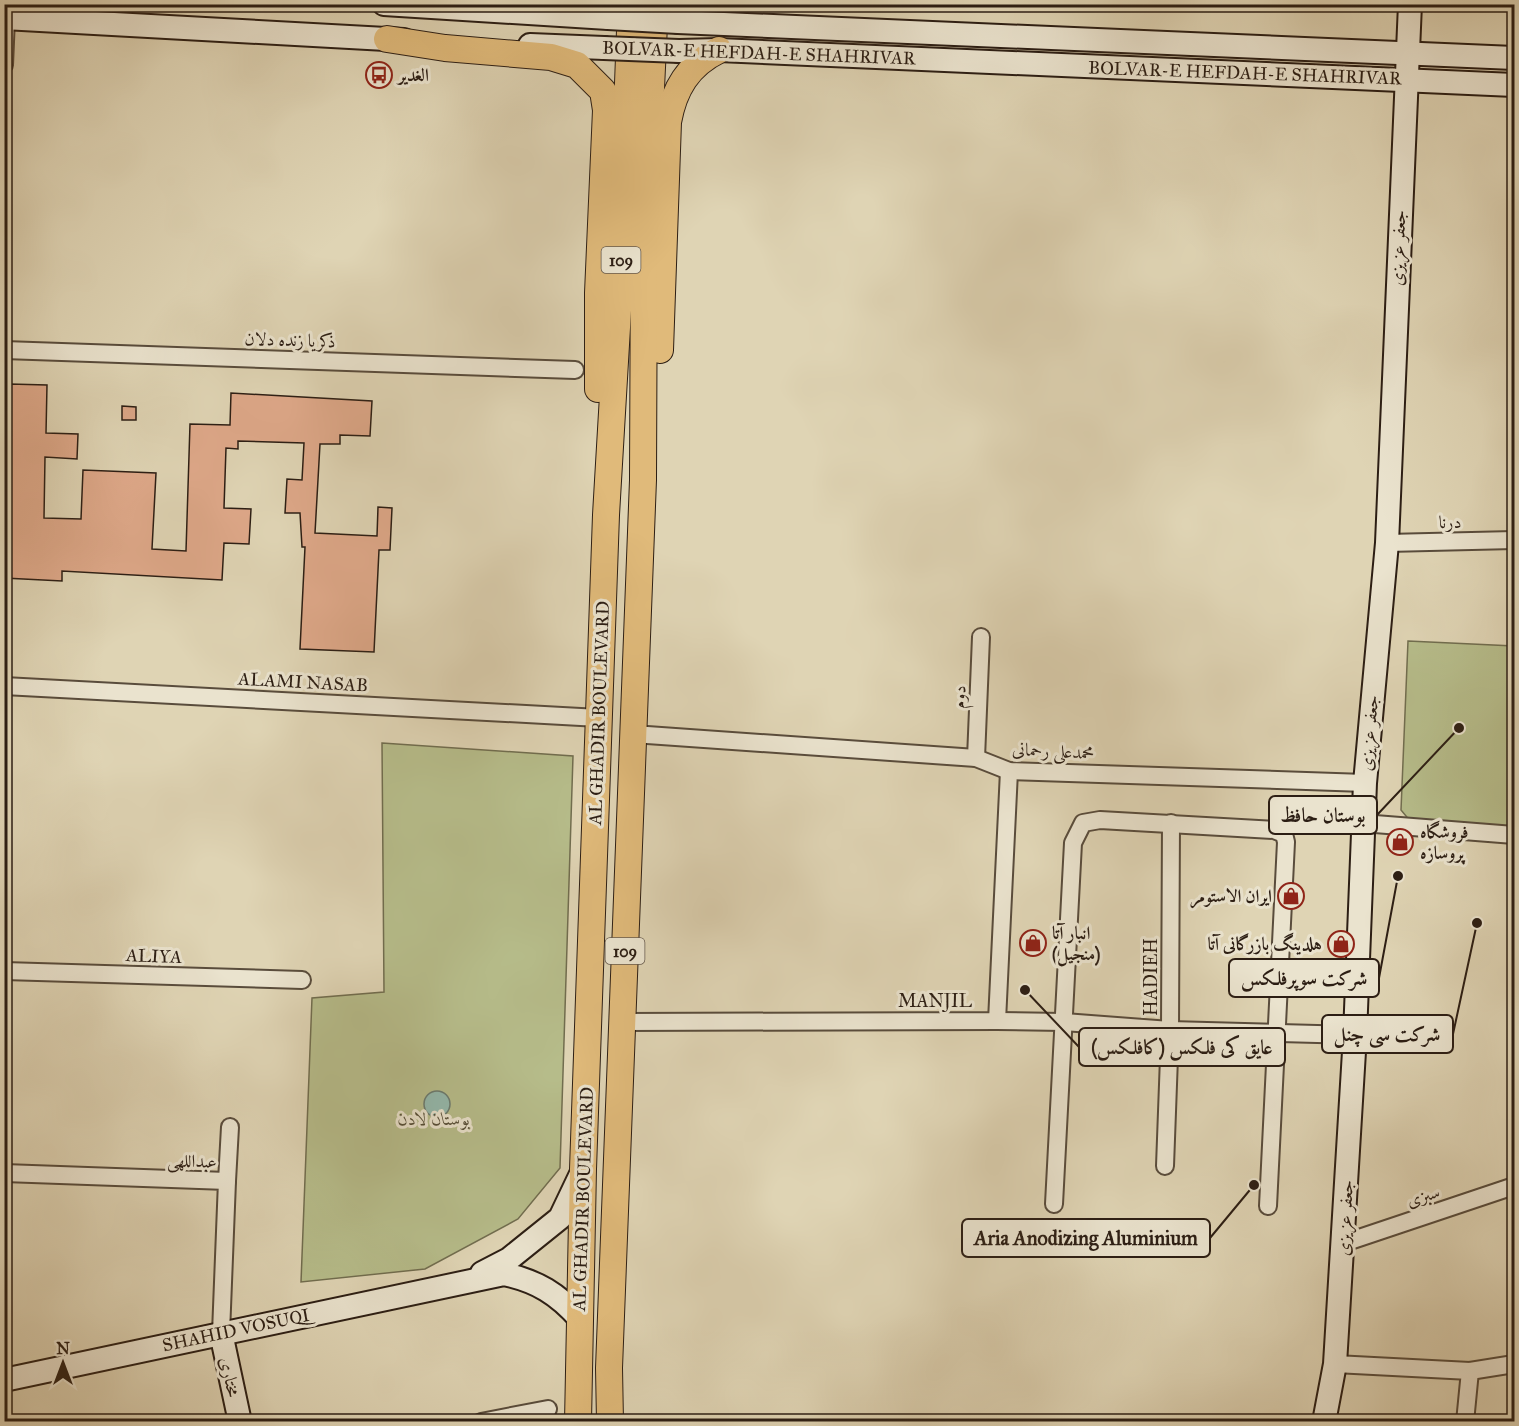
<svg xmlns="http://www.w3.org/2000/svg" width="1519" height="1426" font-family="'IM FELL Great Primer',Amiri,serif">
  <rect width="100%" height="100%" fill="#dfd4b4"/>
  <filter id="stains"><feTurbulence type="fractalNoise" baseFrequency=".00333" numOctaves="4"/><feColorMatrix values="0 0 0 0 .2 0 0 0 0 .09 0 0 0 0 .02 0 0 0 .5 -.17"/></filter>
  <radialGradient id="worn" r=".72"><stop offset=".6" stop-color="#630" stop-opacity="0"/><stop offset="1" stop-color="#630" stop-opacity=".3"/></radialGradient>
  <g fill="#b6bc8a" stroke="#716d4f" stroke-width="1.5">
    <path d="M1408,641L1514,646V826L1411,822L1401,810Z"/>
    <path d="M382,743L573,756L560,1168L518,1219L425,1269L301,1282L312,998L384,992Z"/>
  </g>
  <circle fill="#93b8ac" stroke="#6a7a6f" stroke-width="1.5" cx="437" cy="1104" r="13"/>
  <g fill="#dea889" stroke="#2c1e14" stroke-width="1.5">
    <path d="M9,384L47,385L46,433L78,434L77,459L45,457L44,518L81,519L83,470L156,473L152,549L186,551L190,424L230,425L231,393L372,401L370,436L340,435V444H320L315,533L377,536L378,507L392,508L390,550H379L374,652L300,649L305,547H302L300,513H285L287,479L302,480L304,443L238,441V449L226,448L224,508L251,509L249,544L224,543L222,580L62,571V581L4,578Z"/>
    <path d="M122,406L136,407V420H122Z"/>
  </g>
  <g fill="none" stroke-linecap="round" stroke-linejoin="round">
    <defs>
      <g id="street">
        <path d="M4,65L6,18"/>
        <path d="M4,350L575,370"/>
        <path d="M1387,543L1514,540"/>
        <path d="M4,686L599,718"/>
        <path d="M633,734L976,758L1009,771L1365,783"/>
        <path d="M976,758L981,637"/>
        <path d="M1362,823L1514,835"/>
        <path d="M4,971L302,980"/>
        <path d="M997,1021L1064,1022L1170,1030L1355,1035"/>
        <path d="M623,1022L997,1021L1009,771"/>
        <path d="M1165,1166L1170,1030L1171,823"/>
        <path d="M4,1173L227,1181L221,1333"/>
        <path d="M227,1181L230,1127"/>
        <path d="M1054,1204L1073,843L1083,823L1100,820L1274,830L1284,834L1286,842L1268,1206"/>
        <path d="M1344,1243L1514,1186"/>
        <path d="M1335,1364L1470,1371L1514,1364"/>
        <path d="M481,1422L548,1409"/>
        <path d="M1465,1422L1470,1371"/>
      </g>
      <g id="secondary">
        <path d="M384,4L608,18"/>
        <path d="M4,18L404,40"/>
        <path d="M678,22L1514,58"/>
        <path d="M530,45L604,48"/>
        <path d="M679,51L719,50L1514,85"/>
        <path d="M482,1273L509,1259L560,1218L581,1174"/>
        <path d="M221,1333L240,1422"/>
        <path d="M4,1380L504,1274C537,1281 558,1294 580,1319"/>
        <path d="M1324,1422L1335,1364L1355,1035L1365,783L1387,543L1410,4"/>
      </g>
      <g id="primary">
        <path d="M387,39L445,48L551,57L577,65L603,91L606,110L598,293V389"/>
        <path d="M660,350L668,122C674,89 688,65 719,50"/>
        <path d="M578,1422L583,1169L606,515L622,242L631,4"/>
        <path d="M610,1422L609,1368L643,480L644,236L655,4"/>
      </g>
    </defs>
    <use href="#street" stroke="#594c3c" stroke-width="20"/>
    <use href="#secondary" stroke="#2c1e14" stroke-width="26"/>
    <use href="#primary" stroke="#2c1e14" stroke-width="28"/>
    <use href="#street" stroke="#eae3ce" stroke-width="16"/>
    <use href="#secondary" stroke="#eae3ce" stroke-width="22"/>
    <use href="#primary" stroke="#e0ba7a" stroke-width="26"/>
    <defs>
      <g id="secondary-bridge">
        <path d="M608,18L678,22"/>
        <path d="M604,48L679,51"/>
      </g>
    </defs>
    <use href="#secondary-bridge" stroke="#2c1e14" stroke-width="26" stroke-linecap="butt"/>
    <use href="#secondary-bridge" stroke="#eae3ce" stroke-width="22"/>
  </g>
  <defs>
    <symbol id="bus-ring" viewBox="-11 -11 22 22"><circle r="9.5" fill="#eae3ce" stroke="#8f2418" stroke-width="1.5"/><path d="M-5-6H5V4H4V6H2V4H-2V6H-4V4H-5ZM-3.5-4V0h7V-4ZM-3.5 1.2v1.5H-2V1.2ZM2 1.2v1.5H3.5V1.2Z" fill="#8f2418"/></symbol>
    <symbol id="shop-ring" viewBox="-11 -11 22 22"><circle r="9.5" fill="#eae3ce" stroke="#8f2418" stroke-width="1.5"/><path d="M-5-2.5h2.3a2.7 3.5 0 0 1 5.4 0H5L5.5 6h-11ZM-1.5-2.5h3a1.5 2.3 0 0 0-3 0Z" fill="#8f2418"/></symbol>
  </defs>
  <g fill-rule="evenodd">
    <use href="#bus-ring" x="364" y="60" width="30" height="30"/>
    <use href="#shop-ring" x="1385" y="827" width="30" height="30"/>
    <use href="#shop-ring" x="1276" y="881" width="30" height="30"/>
    <use href="#shop-ring" x="1018" y="928" width="30" height="30"/>
    <use href="#shop-ring" x="1326" y="929" width="30" height="30"/>
  </g>
  <g text-anchor="middle" stroke-width="6" stroke-linejoin="round" paint-order="stroke">
    <g fill="#eae3ce" stroke="#65594c" stroke-width="1.5">
      <rect x="601.5" y="247" width="39" height="26" rx="4.5"/>
      <rect x="605.5" y="938" width="39" height="26" rx="4.5"/>
    </g>
    <g font-size="16" font-weight="bold" fill="#2c1e14">
      <text x="621" y="266">109</text>
      <text x="625" y="957">109</text>
    </g>
    <g font-size="18" fill="#2c1e14" stroke="#eae3ce">
      <text transform="translate(759 53) rotate(2)" y="6">BOLVAR-E HEFDAH-E SHAHRIVAR</text>
      <text transform="translate(1245 73) rotate(2)" y="6">BOLVAR-E HEFDAH-E SHAHRIVAR</text>
      <text transform="translate(1398 248) rotate(-88)" y="6">جعفر عزیزی</text>
      <text transform="translate(290 340) rotate(2)" y="6">ذکریا زنده دلان</text>
      <text transform="translate(1450 522) rotate(-1)" y="6">درنا</text>
      <text transform="translate(303 682) rotate(3)" y="6">ALAMI NASAB</text>
      <text transform="translate(959 697) rotate(-87)" y="6">دوم</text>
      <text transform="translate(599 713) rotate(-88)" y="6">AL GHADIR BOULEVARD</text>
      <text transform="translate(1369 733) rotate(-85)" y="6">جعفر عزیزی</text>
      <text transform="translate(1053 751) rotate(3)" y="6">محمدعلی رحمانی</text>
      <text transform="translate(154 956) rotate(2)" y="6">ALIYA</text>
      <text transform="translate(1151 977) rotate(-90)" y="6">HADIEH</text>
      <text x="935" y="1007">MANJIL</text>
      <text transform="translate(192 1161) rotate(2)" y="6">عبداللهی</text>
      <text transform="translate(1423 1196) rotate(-18)" y="6">سبزی</text>
      <text transform="translate(583 1199) rotate(-88)" y="6">AL GHADIR BOULEVARD</text>
      <text transform="translate(1345 1218) rotate(-87)" y="6">جعفر عزیزی</text>
      <text transform="translate(236 1330) rotate(-12)" y="6">SHAHID VOSUQI</text>
      <text transform="translate(230 1377) rotate(78)" y="6">مختاری</text>
    </g>
    <g font-size="18" font-weight="bold" fill="#2c1e14" stroke="#eae3ce" text-anchor="start">
      <text x="398" y="81">الغدیر</text>
      <text x="1420" y="838">فروشگاه<tspan x="1420" dy="21">پروسازه</tspan></text>
      <text x="1272" y="902" text-anchor="end">ایران الاستومر</text>
      <text x="1052" y="939">انبار آتا<tspan x="1052" dy="21">(منجیل)</tspan></text>
      <text x="1322" y="950" text-anchor="end">هلدینگ بازرگانی آتا</text>
    </g>
    <g font-size="18" font-style="italic" fill="#554d37" stroke="#eae3ce">
      <text x="434" y="1125">بوستان لادن</text>
    </g>
  </g>
  <path fill="none" stroke="#2c1e14" stroke-width="2" d="M1459 728L1377 815M1398 876L1379 978M1477 923L1453 1034M1025 990L1079 1047M1254 1185L1210 1238"/>
  <g fill="#2c1e14" stroke="#eae3ce" stroke-width="2">
    <circle cx="1459" cy="728" r="6"/>
    <circle cx="1398" cy="876" r="6"/>
    <circle cx="1477" cy="923" r="6"/>
    <circle cx="1025" cy="990" r="6"/>
    <circle cx="1254" cy="1185" r="6"/>
  </g>
  <g fill="#eae3ce" stroke="#2c1e14" stroke-width="2">
    <rect x="1269" y="796" width="108" height="38" rx="6"/>
    <rect x="1229" y="959" width="150" height="38" rx="6"/>
    <rect x="1322" y="1015" width="131" height="38" rx="6"/>
    <rect x="1079" y="1028" width="206" height="38" rx="6"/>
    <rect x="962" y="1219" width="248" height="38" rx="6"/>
  </g>
  <g font-size="20" text-anchor="middle" font-weight="bold" fill="#2c1e14">
    <text x="1323" y="822">بوستان حافظ</text>
    <text x="1304" y="985">شرکت سوپرفلکس</text>
    <text x="1387" y="1041">شرکت سی چنل</text>
    <text x="1182" y="1054">عایق کی فلکس (کافلکس)</text>
    <text x="1086" y="1245">Aria Anodizing Aluminium</text>
  </g>
  <rect width="1519" height="1426" fill="none" stroke="#dfd4b4" stroke-width="24"/>
  <rect x="6" y="6" width="1507" height="1414" fill="none" stroke="#2c1e14" stroke-width="3"/>
  <rect x="12" y="12" width="1495" height="1402" fill="none" stroke="#2c1e14" stroke-width="1.5"/>
  <g transform="translate(63 1363)" stroke="#eae3ce" stroke-width="4.5" paint-order="stroke">
  <path d="M0-4.5L10 22L0 15L-10 22Z" fill="#2c1e14"/>
  <text y="-9" font-size="16" font-weight="bold" text-anchor="middle" fill="#2c1e14">N</text>
  </g>
  <rect width="100%" height="100%" filter="url(#stains)"/>
  <rect width="100%" height="100%" fill="url(#worn)"/>
</svg>
